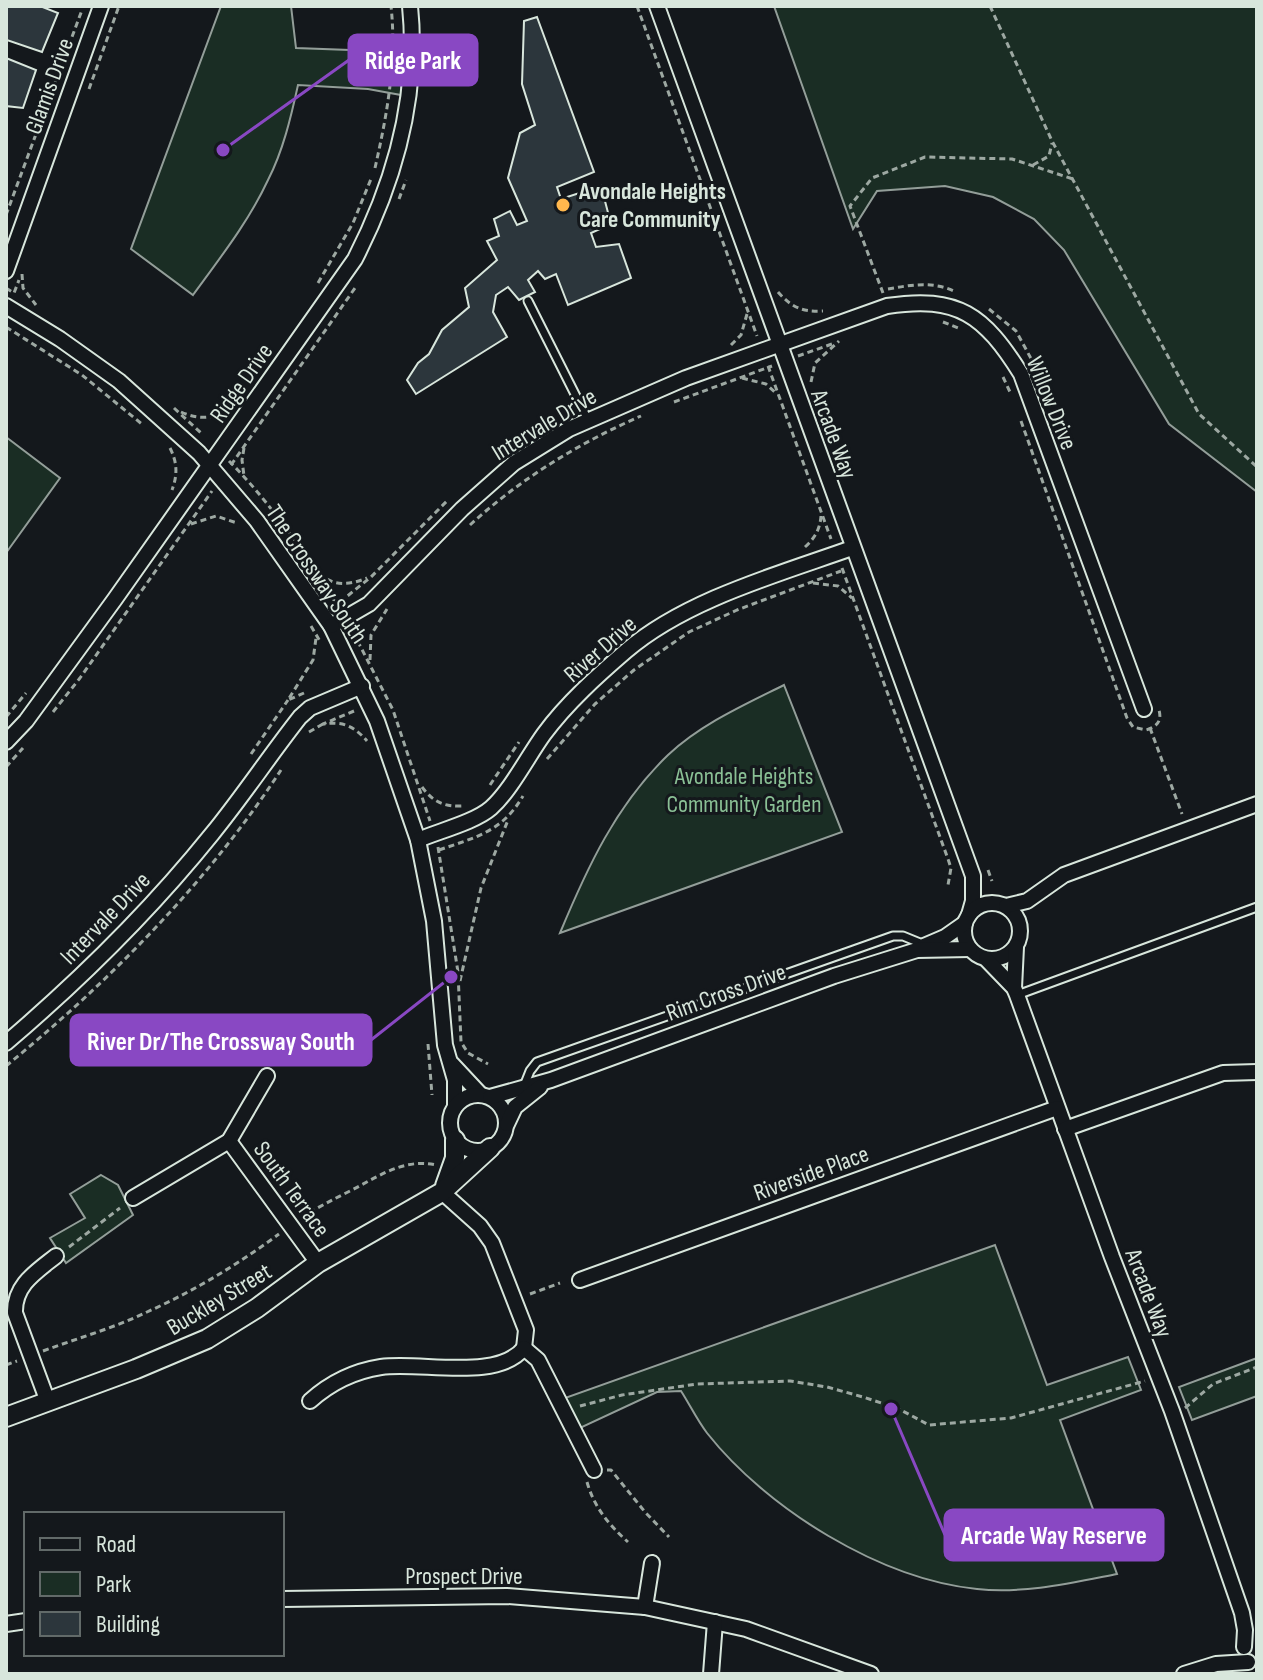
<svg xmlns="http://www.w3.org/2000/svg" width="1263" height="1680" font-family="'Sofia Sans Condensed',sans-serif">
  <rect width="100%" height="100%" fill="#14181c"/>
  <g fill="#1a2d24" stroke="#939e99" stroke-width="2">
    <path d="M221,6H291L296,48L404,52L401,95L368,89L298,85C291,117 283,151 268,180C249,221 220,258 193,295L131,249Z"/>
    <path d="M774,6H1257V492L1169,424L1064,250L1034,219L993,197L945,186L877,191L853,229Z"/>
    <path d="M6,437L60,478L6,553Z"/>
    <path d="M784,685L842,832L560,933C587,868 616,805 668,755C701,724 744,705 784,685Z"/>
    <path d="M101,1175L118,1185L133,1215L66,1263L50,1238L85,1218L70,1194Z"/>
    <path d="M995,1245L1047,1385L1128,1357L1141,1390L1060,1420L1117,1574C1071,1583 1024,1594 977,1589C880,1579 767,1509 707,1433C697,1420 690,1405 681,1391L657,1392L580,1428L565,1398Z"/>
    <path d="M1257,1358V1396L1192,1420L1179,1387Z"/>
  </g>
  <g fill="#2c363c" stroke="#d8e6dc" stroke-width="2">
    <path d="M6,6H40L58,13L42,52L7,40L6,44Z"/>
    <path d="M537,17L594,172L557,187L561,199L601,186L611,224L591,233L596,247L619,244L631,278L568,305L556,274L545,279L538,271L528,280L535,292L519,300L508,287L496,295L493,312L507,337L416,394L407,380L418,363L429,354L442,330L469,307L465,288L497,260L487,241L499,236L494,219L510,211L517,225L527,221L508,178L520,133L535,125L522,84L524,21Z"/>
    <path d="M6,58L36,70L23,108L6,106Z"/>
  </g>
  <g fill="none" stroke-linecap="round" stroke-linejoin="round">
    <defs>
      <g id="service">
        <path d="M528,301L588,420"/>
        <path d="M1017,995L1257,907"/>
        <path d="M524,1086L530,1071L537,1062L893,936H903L925,945"/>
      </g>
      <g id="minor">
        <path d="M657,6L973,876V901L969,915"/>
        <path d="M6,271L101,6"/>
        <path d="M6,306L60,339L119,381L199,453L257,521L331,626L377,721L418,840L434,921L445,1045L455,1080V1106"/>
        <path d="M331,626L369,604L462,509L514,463L569,429L686,378L887,306C958,295 984,315 1021,374L1144,709"/>
        <path d="M6,742L26,721L115,599L355,259C395,181 419,94 410,6"/>
        <path d="M418,840C439,831 475,822 491,808C511,790 528,756 544,734C567,703 597,676 626,651C685,600 779,574 852,548"/>
        <circle cx="992" cy="931" r="28"/>
        <path d="M1006,906L1027,901L1064,875L1257,804"/>
        <path d="M924,946L945,937L965,923"/>
        <path d="M986,959L1014,988L1017,995L1112,1257L1172,1411L1242,1613L1245,1630L1244,1647"/>
        <path d="M1014,988L1016,947"/>
        <path d="M6,1043C81,979 150,911 212,834C243,796 270,755 300,717L310,708L362,686"/>
        <path d="M452,1064L480,1094"/>
        <circle cx="478" cy="1123" r="28"/>
        <path d="M490,1097L551,1080L834,976L917,950L970,949"/>
        <path d="M507,1124L515,1107L540,1087"/>
        <path d="M1065,1129L1223,1073L1257,1072"/>
        <path d="M229,1141L318,1263"/>
        <path d="M442,1192L480,1226L492,1243L526,1330L524,1348"/>
        <path d="M133,1198L229,1141L267,1076"/>
        <path d="M580,1280L1057,1108"/>
        <path d="M524,1348L538,1360L594,1470"/>
        <path d="M310,1401C330,1383 355,1371 381,1367C420,1361 497,1382 524,1348"/>
        <path d="M48,1402L15,1313C14,1285 36,1272 56,1256"/>
        <path d="M282,1599L507,1596L645,1607L746,1629L871,1674"/>
        <path d="M645,1607L652,1563"/>
        <path d="M6,1624L26,1621"/>
        <path d="M711,1674L715,1622"/>
        <path d="M1184,1674L1216,1664L1248,1662"/>
      </g>
      <g id="tertiary">
        <path d="M445,1186L455,1158V1140"/>
        <path d="M6,1417L136,1369L207,1339L257,1308L318,1263L442,1192L490,1148"/>
      </g>
    </defs>
    <use href="#service" stroke="#d8e6dc" stroke-width="11"/>
    <use href="#minor" stroke="#d8e6dc" stroke-width="18"/>
    <use href="#tertiary" stroke="#d8e6dc" stroke-width="22"/>
    <g stroke="#9da8a2" stroke-width="3" stroke-dasharray="6 4" stroke-linecap="butt">
      <path d="M637,6L757,336"/>
      <path d="M990,6L1052,141L1199,414L1257,467"/>
      <path d="M89,89L119,6"/>
      <path d="M1033,165L1049,156L1052,143"/>
      <path d="M375,168C387,115 397,61 391,6"/>
      <path d="M399,199L406,180"/>
      <path d="M6,215L82,10"/>
      <path d="M22,274L23,288L36,305"/>
      <path d="M318,283L353,223L371,179"/>
      <path d="M6,288L14,293L19,280"/>
      <path d="M888,289C911,285 932,281 954,291"/>
      <path d="M778,292C792,308 803,312 823,311"/>
      <path d="M883,293L850,206L872,178L925,157L1012,159L1073,179"/>
      <path d="M989,309L1016,331L1034,364"/>
      <path d="M943,322L958,328"/>
      <path d="M6,327L82,375L143,425"/>
      <path d="M731,345L741,335L747,314"/>
      <path d="M798,356L832,344"/>
      <path d="M768,366L831,539"/>
      <path d="M1003,377L1010,392"/>
      <path d="M742,378L766,384L777,394"/>
      <path d="M811,382L815,363L839,341"/>
      <path d="M674,402L772,366"/>
      <path d="M174,408L201,433"/>
      <path d="M181,412C199,420 212,419 230,409"/>
      <path d="M1021,421L1127,718L1133,727L1146,730C1157,727 1162,721 1159,710"/>
      <path d="M170,448C177,462 178,474 172,490"/>
      <path d="M244,448L242,460L244,476"/>
      <path d="M229,461C271,503 306,555 337,605"/>
      <path d="M231,465L355,288"/>
      <path d="M191,524L216,516L237,523"/>
      <path d="M470,525C520,479 579,443 641,416"/>
      <path d="M805,547C815,538 820,529 821,516"/>
      <path d="M842,568L948,859L951,868L948,885"/>
      <path d="M319,573C333,587 350,585 367,578"/>
      <path d="M813,583L838,586L852,598"/>
      <path d="M340,602L371,577L448,500"/>
      <path d="M311,626L321,643"/>
      <path d="M353,632L393,710L430,821"/>
      <path d="M370,660L371,635L387,609"/>
      <path d="M304,693L288,700L313,660L316,638"/>
      <path d="M354,711L323,724C343,721 354,726 367,741"/>
      <path d="M53,712L80,678L212,491"/>
      <path d="M6,717L26,693"/>
      <path d="M1150,728L1182,814"/>
      <path d="M309,732L323,724"/>
      <path d="M251,754L288,700"/>
      <path d="M547,759L595,704L634,670L689,632L737,610L841,571"/>
      <path d="M6,767L23,748"/>
      <path d="M490,785L519,742"/>
      <path d="M422,787C433,802 444,807 463,806"/>
      <path d="M438,847L458,972L461,1042L468,1053L488,1064"/>
      <path d="M439,850C476,837 502,832 523,796"/>
      <path d="M988,870L992,881"/>
      <path d="M460,981L481,888L508,820"/>
      <path d="M428,1044L432,1095"/>
      <path d="M6,1066C109,982 208,882 281,770"/>
      <path d="M301,1218C318,1207 334,1199 352,1190C379,1176 404,1158 436,1165"/>
      <path d="M69,1247L120,1208"/>
      <path d="M530,1294L560,1283"/>
      <path d="M43,1351C78,1338 114,1328 147,1312C194,1291 237,1265 279,1234"/>
      <path d="M6,1365L17,1361"/>
      <path d="M580,1406L622,1395L697,1384L790,1381L827,1387L863,1397L897,1408L929,1425L1011,1418L1145,1381"/>
      <path d="M1185,1408L1213,1384L1257,1367"/>
      <path d="M607,1470H611L645,1512L669,1537"/>
      <path d="M587,1482C594,1507 609,1525 628,1542"/>
    </g>
    <use href="#service" stroke="#14181c" stroke-width="7"/>
    <use href="#minor" stroke="#14181c" stroke-width="14"/>
    <use href="#tertiary" stroke="#14181c" stroke-width="18"/>
  </g>
  <circle fill="#ffb74d" stroke="#14181c" stroke-width="3" cx="563" cy="205" r="8"/>
  <g text-anchor="middle" stroke-width="6" stroke-linejoin="round" paint-order="stroke">
    <g font-size="24" fill="#d8e6dc" stroke="#14181c">
      <text transform="translate(49 86) rotate(-70)" y="8">Glamis Drive</text>
      <text transform="translate(241 383) rotate(-55)" y="8">Ridge Drive</text>
      <text transform="translate(1052 403) rotate(68)" y="8">Willow Drive</text>
      <text transform="translate(544 424) rotate(-31)" y="8">Intervale Drive</text>
      <text transform="translate(834 434) rotate(70)" y="8">Arcade Way</text>
      <text transform="translate(317 574) rotate(56)" y="8">The Crossway South</text>
      <text transform="translate(600 649) rotate(-41)" y="8">River Drive</text>
      <text transform="translate(105 918) rotate(-46)" y="8">Intervale Drive</text>
      <text transform="translate(726 992) rotate(-20)" y="8">Rim Cross Drive</text>
      <text transform="translate(811 1173) rotate(-20)" y="8">Riverside Place</text>
      <text transform="translate(292 1189) rotate(54)" y="8">South Terrace</text>
      <text transform="translate(1149 1293) rotate(69)" y="8">Arcade Way</text>
      <text transform="translate(219 1299) rotate(-31)" y="8">Buckley Street</text>
      <text x="464" y="1584">Prospect Drive</text>
    </g>
    <g font-size="24" font-weight="bold" fill="#d8e6dc" stroke="#14181c" text-anchor="start">
      <text x="579" y="199">Avondale Heights<tspan x="579" dy="28">Care Community</tspan></text>
    </g>
    <g font-size="24" fill="#8ac095" stroke="#14181c">
      <text x="744" y="784">Avondale Heights<tspan x="744" dy="28">Community Garden</tspan></text>
    </g>
  </g>
  <path fill="none" stroke="#8948c3" stroke-width="3" d="M223 150L349 60M451 977L371 1040M891 1409L945 1535"/>
  <g fill="#8948c3" stroke="#14181c" stroke-width="3">
    <circle cx="223" cy="150" r="8"/>
    <circle cx="451" cy="977" r="8"/>
    <circle cx="891" cy="1409" r="8"/>
  </g>
  <g fill="#8948c3" stroke="#8948c3" stroke-width="3">
    <rect x="349" y="35" width="128" height="50" rx="8"/>
    <rect x="71" y="1015" width="300" height="50" rx="8"/>
    <rect x="945" y="1510" width="218" height="50" rx="8"/>
  </g>
  <g font-size="26" text-anchor="middle" font-weight="bold" fill="#fff">
    <text x="413" y="69">Ridge Park</text>
    <text x="221" y="1050">River Dr/The Crossway South</text>
    <text x="1054" y="1544">Arcade Way Reserve</text>
  </g>
  <rect width="1263" height="1680" fill="none" stroke="#d8e6dc" stroke-width="16"/>
  <rect x="24" y="1512" width="260" height="144" fill="#14181c" stroke="#626a69" stroke-width="2"/>
  <rect x="40" y="1538" width="40" height="12" fill="#14181c" stroke="#626a69" stroke-width="2"/>
  <text x="96" y="1552" font-size="24" fill="#d8e6dc">Road</text>
  <rect x="40" y="1572" width="40" height="24" fill="#1a2d24" stroke="#626a69" stroke-width="2"/>
  <text x="96" y="1592" font-size="24" fill="#d8e6dc">Park</text>
  <rect x="40" y="1612" width="40" height="24" fill="#2c363c" stroke="#626a69" stroke-width="2"/>
  <text x="96" y="1632" font-size="24" fill="#d8e6dc">Building</text>
</svg>
